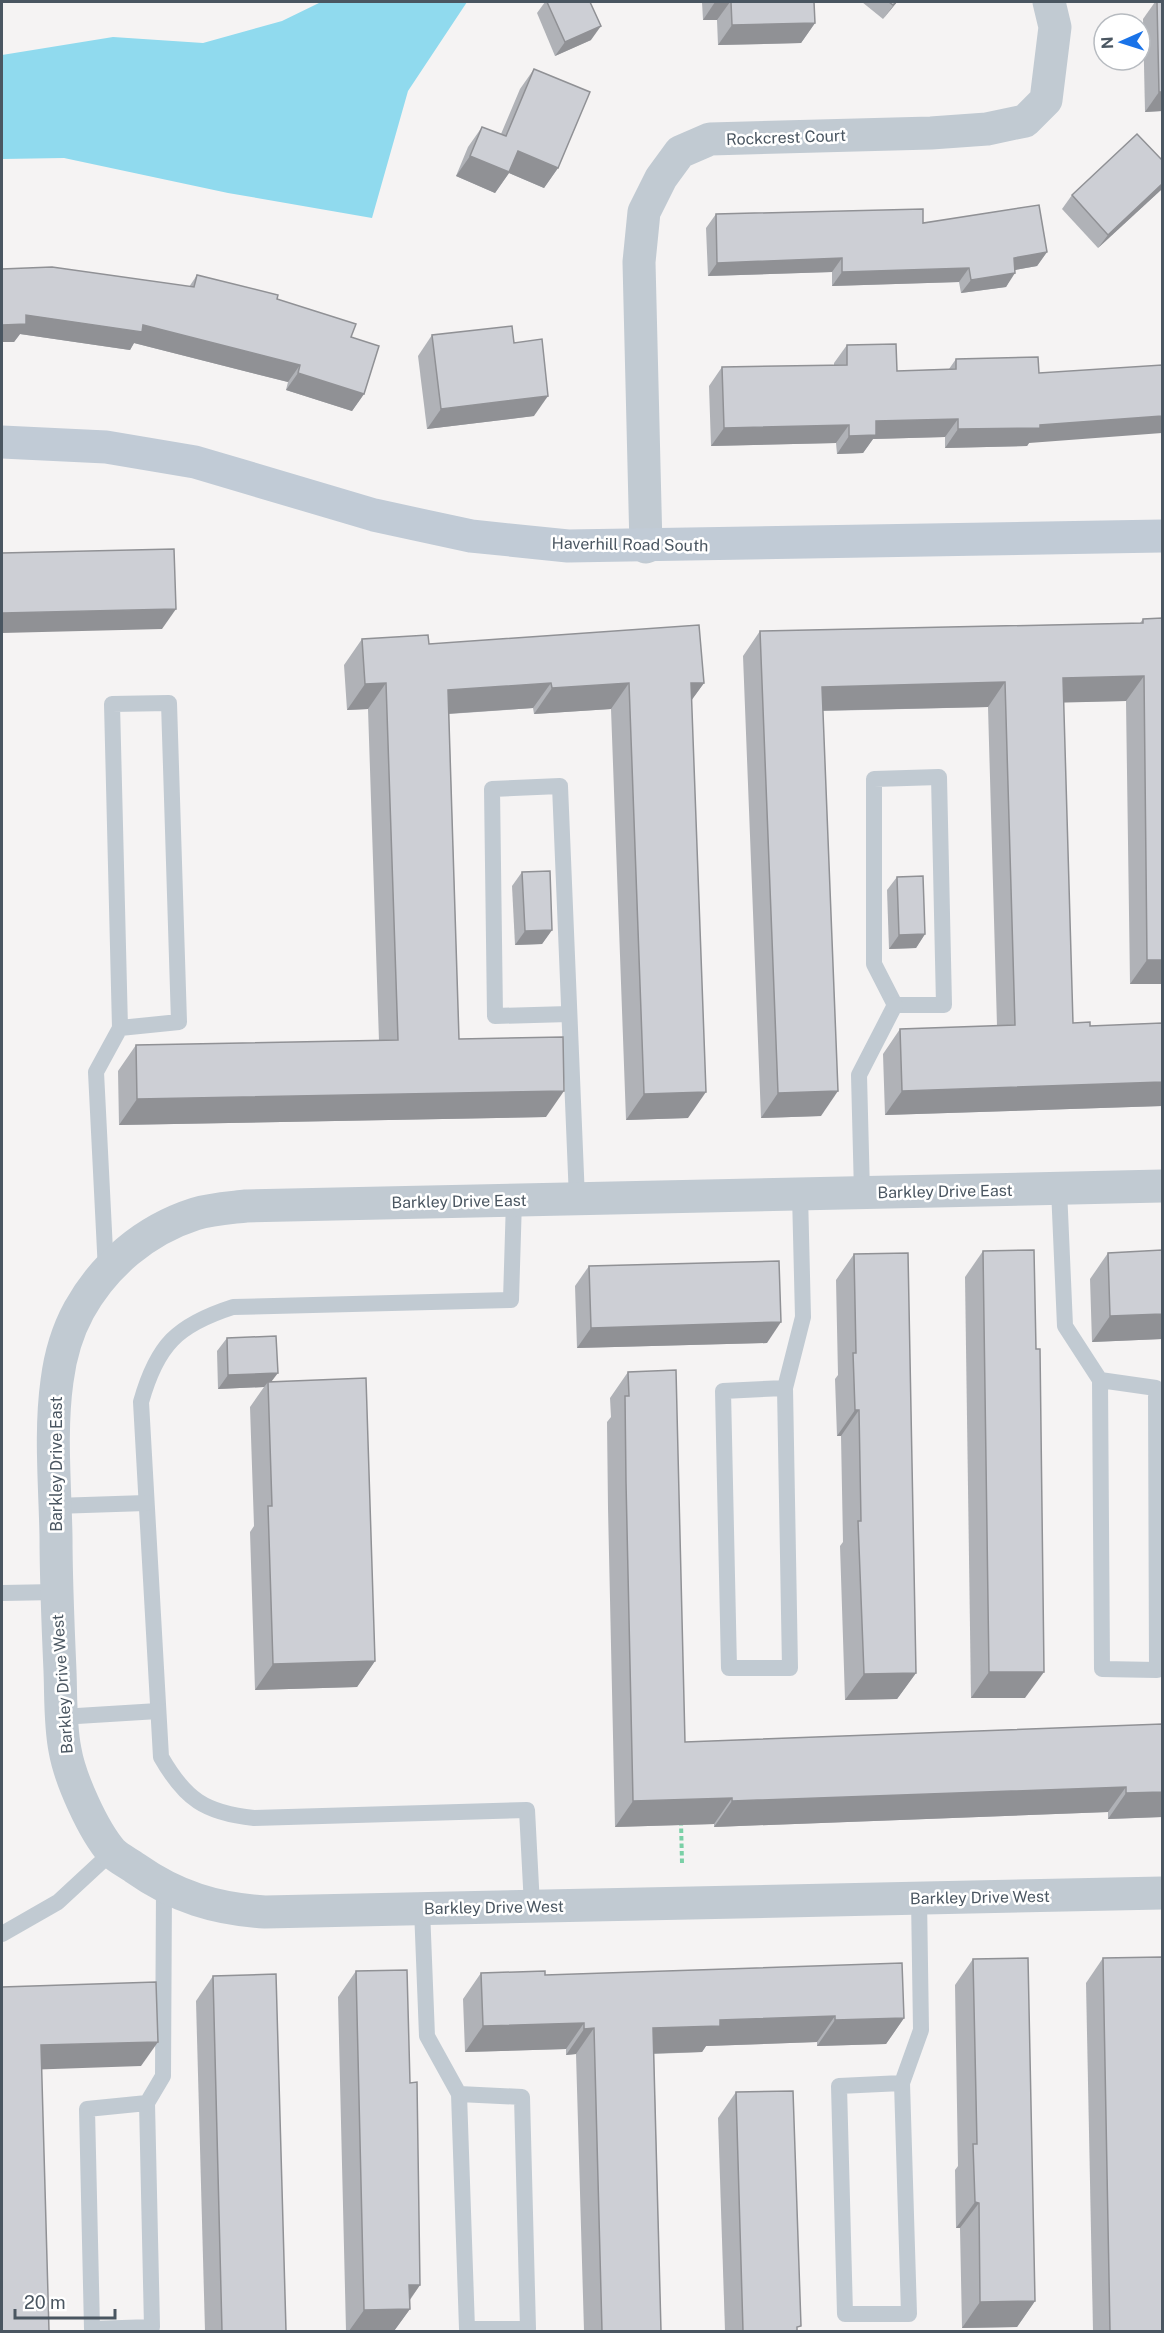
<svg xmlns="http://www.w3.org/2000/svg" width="1164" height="2333" font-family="'Public Sans',sans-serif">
  <rect width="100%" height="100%" fill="#f5f3f3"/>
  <path fill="#90daee" d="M321,2H467L408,91L372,218L228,193L64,158L2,159V55L113,37L203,43L282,21Z"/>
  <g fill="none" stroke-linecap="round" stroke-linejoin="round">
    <path stroke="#7ad0a6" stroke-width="4" stroke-dasharray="4.5 3" stroke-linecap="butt" d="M681,1821L682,1863"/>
    <g stroke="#c1cad2" stroke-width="16">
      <path d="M939,777L944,1005H895L874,964V779Z"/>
      <path d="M569,1014L495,1016L492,789L560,786L577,1199"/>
      <path d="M1059,1189L1065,1326L1100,1380L1102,1669L1157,1670L1156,1388L1100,1380"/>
      <path d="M862,1193L859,1075L895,1005"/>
      <path d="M514,1200L511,1300L233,1307C177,1325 157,1345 141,1402L161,1757C185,1799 205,1813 254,1818L527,1810L532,1906"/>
      <path d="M106,1271L96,1072L120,1028L179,1022L169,703L112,704L120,1028"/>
      <path d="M785,1388L723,1391L729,1668H790L785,1388L803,1317L800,1194"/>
      <path d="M55,1506L146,1503"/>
      <path d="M2,1593L57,1592"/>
      <path d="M61,1717L158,1711"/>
      <path d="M422,1909L427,2036L459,2094L467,2329H528L522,2097L459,2094"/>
      <path d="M2,1934L58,1902L112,1852"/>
      <path d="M902,2083L839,2086L845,2314H909L902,2083L921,2030L919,1898"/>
      <path d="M147,2103L87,2109L92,2329L152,2327L147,2103L163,2076L164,1887"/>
    </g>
    <g stroke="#c1cad2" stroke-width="33">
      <path d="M646,547L639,262L644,212L661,178L680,152L710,139L931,133L987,129L1025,121L1046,100L1055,27L1049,2"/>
      <path d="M1162,1186L246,1206C229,1208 211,1209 195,1214C145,1230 104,1265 79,1310C67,1332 60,1357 57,1381C50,1431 55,1485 56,1536C56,1581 58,1626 60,1671C61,1697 60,1725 65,1750C70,1779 93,1830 112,1852C118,1858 128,1863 135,1868C176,1897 216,1909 265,1912L1162,1893"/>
    </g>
    <path stroke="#c1cbd6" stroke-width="33" d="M2,442L106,447L195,462L374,515L471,536L568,546L1162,536"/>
  </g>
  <g fill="#b0b2b7">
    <path d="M545,2H590L591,40L555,56L537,13Z"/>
    <path d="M702,2H814L815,23L801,43L718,45L717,20H703Z"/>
    <path d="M862,2H897L883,19Z"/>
    <path d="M1155,2H1162V111L1145,112L1143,19Z"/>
    <path d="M534,69L558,168L544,188L509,173L495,193L456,176L468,147L482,127L501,134L520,89Z"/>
    <path d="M1162,160V189L1098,248L1062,209L1072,195Z"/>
    <path d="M716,214L923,223L1047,252L1037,266L1015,270L1006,287L961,293L959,282L832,286V272L708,276L706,228Z"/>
    <path d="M2,269L189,287L197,275L277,299L351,337L364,394L352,411L286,390L288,382L134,343L130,350L20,334L14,342H2Z"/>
    <path d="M432,335L514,343L534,416L427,429L418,356Z"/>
    <path d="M847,345L897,371L949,369L956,359L1029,443L1027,446L945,448V437L873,439L863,453L837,454L836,443L711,446L709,386L722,367L834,366V363Z"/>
    <path d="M1162,618V984H1130L1126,701L1063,702L1073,1023L1090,1026L1162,1023V1106L885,1115L883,1054L900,1029L997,1026L988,707L823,711L821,1116L761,1118L743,656L760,631L1140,623L1143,619Z"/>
    <path d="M362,639L429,644L704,683L691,700L688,1118L626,1120L611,709L534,714L533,708L449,714L459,1039L546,1117L119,1125L118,1071L136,1045L379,1041L368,709L347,710L344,665Z"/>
    <path d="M522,872L552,930L542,944L515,945L512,886Z"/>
    <path d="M897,877L925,934L916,948L889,949L887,890Z"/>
    <path d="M1162,1250V1339L1092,1342L1090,1279L1108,1253Z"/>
    <path d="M983,1251L1036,1349L1025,1698H971L965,1277Z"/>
    <path d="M854,1254L916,1673L897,1699L845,1700L840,1546L843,1542L841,1436H837L835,1379L838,1375L836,1280Z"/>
    <path d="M589,1266L767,1343L577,1348L575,1286Z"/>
    <path d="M227,1338L272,1381L375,1661L357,1687L255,1690L250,1532L254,1526L250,1407L264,1387L218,1389L217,1351Z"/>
    <path d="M628,1372L685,1742L1162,1724V1817L1108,1819V1812L714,1827V1824L615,1827L608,1508L607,1422L611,1417L610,1398Z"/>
    <path d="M1103,1958L1162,2331H1093L1086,1983Z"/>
    <path d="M973,1959L1035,2301L1017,2327L962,2328L960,2228H956L955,2170L958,2166L955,1985Z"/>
    <path d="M356,1971L410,2083L420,2285L410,2300V2309L394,2331H346L338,1997Z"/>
    <path d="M481,1973L545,1975L904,2018L886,2044L817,2046V2042L706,2046L702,2052L654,2054L661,2331H584L576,2054L566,2055V2049L465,2052L463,1999Z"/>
    <path d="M213,1976L286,2331H205L196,2001Z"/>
    <path d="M736,2092L797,2331H725L718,2118Z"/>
  </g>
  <g fill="#909195">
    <path d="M715,2H730L717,20H703Z"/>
    <path d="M896,2H897L883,19Z"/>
    <path d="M815,23L801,43L718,45L732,25Z"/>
    <path d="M601,26L591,40L555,56L565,42Z"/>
    <path d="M1159,92H1162V111L1145,112Z"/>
    <path d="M518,151L558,168L544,188L509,173L495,193L456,176L470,156Z"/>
    <path d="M1162,184V189L1098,248L1108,235Z"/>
    <path d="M1047,252L1037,266L1004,272L1014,258Z"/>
    <path d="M842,258L832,272L708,276L717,263Z"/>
    <path d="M969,268L959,282L832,286L842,272Z"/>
    <path d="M1015,273L1006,287L961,293L971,280Z"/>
    <path d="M26,315L143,325L300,365L288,382L134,343L130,350L20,334L14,342H2V325Z"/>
    <path d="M298,373L364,394L352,411L286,390Z"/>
    <path d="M548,396L534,416L427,429L441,409Z"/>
    <path d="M1162,416V433L1029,443L1027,446L945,448L958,429Z"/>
    <path d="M958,419L945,437L873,439L863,453L837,454L849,436L876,421Z"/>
    <path d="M849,425L836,443L711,446L724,428Z"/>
    <path d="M176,609L162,629L2,633V613Z"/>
    <path d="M1144,676L1126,701L1046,703L1063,678Z"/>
    <path d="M1005,682L988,707L805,711L822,687Z"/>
    <path d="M386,683L368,709L347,710L365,684Z"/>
    <path d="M551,683L533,708L430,715L448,690Z"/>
    <path d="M629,683L611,709L534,714L552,688Z"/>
    <path d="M691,683H704L686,708Z"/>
    <path d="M552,930L542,944L515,945L525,931Z"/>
    <path d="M925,934L916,948L889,949L899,935Z"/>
    <path d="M1147,960H1162V984H1130Z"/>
    <path d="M1162,1082V1106L885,1115L902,1091Z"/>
    <path d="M564,1091L546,1117L119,1125L137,1099Z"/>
    <path d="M838,1091L821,1116L761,1118L778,1093Z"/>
    <path d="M706,1092L688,1118L626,1120L644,1094Z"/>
    <path d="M1162,1314V1339L1092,1342L1110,1316Z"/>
    <path d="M781,1322L767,1343L577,1348L591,1328Z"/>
    <path d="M278,1373L268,1386V1382L264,1387L218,1389L228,1375Z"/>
    <path d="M855,1410H859L841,1436H837Z"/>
    <path d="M375,1661L357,1687L255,1690L273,1664Z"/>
    <path d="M989,1672H1044L1025,1698H971Z"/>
    <path d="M916,1673L897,1699L845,1700L864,1674Z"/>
    <path d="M1126,1787L1108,1812L714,1827L732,1801Z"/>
    <path d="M1162,1792V1817L1108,1819L1126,1793Z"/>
    <path d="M732,1798L714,1824L615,1827L633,1801Z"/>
    <path d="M835,2016L817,2042L706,2046L702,2052L635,2054L653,2028L720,2020Z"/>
    <path d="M904,2018L886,2044L817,2046L835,2020Z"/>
    <path d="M584,2023L566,2049L465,2052L483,2026Z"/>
    <path d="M594,2028L576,2054L566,2055L584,2029Z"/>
    <path d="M158,2042L141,2066L24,2070L41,2045Z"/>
    <path d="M975,2202L979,2203L960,2228H956Z"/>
    <path d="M409,2285H420L403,2309H410L394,2331H349L364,2310Z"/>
    <path d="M1035,2301L1017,2327L962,2328L980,2302Z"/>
  </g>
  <g fill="#cdcfd5" stroke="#909195" stroke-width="1.5">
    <path d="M547,2H590L601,26L565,42Z"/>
    <path d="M731,2H814L815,23L732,25Z"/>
    <path d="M889,2H896L893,5Z"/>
    <path d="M1157,2H1162V92H1159Z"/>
    <path d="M534,69L590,92L558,168L518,151L509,172L470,156L482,127L506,136Z"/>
    <path d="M1137,134L1162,160V184L1108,235L1072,195Z"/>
    <path d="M1039,205L1047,252L1014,258L1015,273L971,280L969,268L842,272V258L717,263L716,214L923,209V223Z"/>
    <path d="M52,267L194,287L197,275L278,295L277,299L356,324L351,337L379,346L364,394L298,373L300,365L143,325L142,332L26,315V324L2,325V269Z"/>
    <path d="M512,326L514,343L542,339L548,396L441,409L432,335Z"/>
    <path d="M896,344L897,371L956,369V359L1038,357L1039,373L1162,365V416L1040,425V428L958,429V419L876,421V435L849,436V425L724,428L722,367L847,365V345Z"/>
    <path d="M174,549L176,609L2,613V553Z"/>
    <path d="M1162,618V960H1147L1144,676L1063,678L1073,1023L1090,1022V1026L1162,1023V1082L902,1091L900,1029L1015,1025L1005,682L822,687L838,1091L778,1093L760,631L1143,623V619Z"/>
    <path d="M699,625L704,683H691L706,1092L644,1094L629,683L552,688L551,683L448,690L459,1039L563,1037L564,1091L137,1099L136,1045L398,1040L386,683L365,684L362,639L428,635L429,644Z"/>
    <path d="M550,871L552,930L525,931L522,872Z"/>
    <path d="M923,876L925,934L899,935L897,877Z"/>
    <path d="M1034,1250L1036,1349H1040L1044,1672H989L983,1251Z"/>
    <path d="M1162,1250V1314L1110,1316L1108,1253Z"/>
    <path d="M908,1253L916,1673L864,1674L858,1521H861L859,1410H855L853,1353H856L854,1254Z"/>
    <path d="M779,1261L781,1322L591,1328L589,1266Z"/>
    <path d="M276,1336L278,1373L228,1375L227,1338Z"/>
    <path d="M676,1370L685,1742L1162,1724V1792L1126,1793V1787L732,1801V1798L633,1801L626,1482L625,1396H629L628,1372Z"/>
    <path d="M366,1378L375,1661L273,1664L268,1506H272L268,1382Z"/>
    <path d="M1162,1957V2331H1110L1103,1958Z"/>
    <path d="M1028,1958L1035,2301L980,2302L979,2203L975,2202L973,2144H977L973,1959Z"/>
    <path d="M902,1963L904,2018L835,2020V2016L720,2020V2026L653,2028L661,2331H602L594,2028L584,2029V2023L483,2026L481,1973L545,1971V1975Z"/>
    <path d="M407,1970L410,2083L417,2082L420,2285H409L410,2309L364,2310L356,1971Z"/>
    <path d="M276,1974L286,2331H222L213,1976Z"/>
    <path d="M156,1982L158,2042L41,2045L49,2331H2V1987Z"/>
    <path d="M793,2091L801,2326L797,2327V2331H743L736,2092Z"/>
  </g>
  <g text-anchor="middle" stroke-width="5" stroke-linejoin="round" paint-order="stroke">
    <g font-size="16" fill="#4a5661" stroke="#fff">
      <text transform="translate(786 137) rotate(-2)" y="6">Rockcrest Court</text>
      <text transform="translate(630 544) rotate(1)" y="6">Haverhill Road South</text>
      <text transform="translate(945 1191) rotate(-1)" y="6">Barkley Drive East</text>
      <text transform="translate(459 1201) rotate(-1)" y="6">Barkley Drive East</text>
      <text transform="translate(56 1464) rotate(-90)" y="6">Barkley Drive East</text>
      <text transform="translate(62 1684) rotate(-94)" y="6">Barkley Drive West</text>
      <text transform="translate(980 1897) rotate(-1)" y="6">Barkley Drive West</text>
      <text transform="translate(494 1907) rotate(-1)" y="6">Barkley Drive West</text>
    </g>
  </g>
  <rect width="1164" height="2333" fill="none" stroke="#4a5661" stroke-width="6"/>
  <g transform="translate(1122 42) rotate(267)"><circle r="28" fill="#ffffff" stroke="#b7bbc0" stroke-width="1.5"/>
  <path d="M0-4.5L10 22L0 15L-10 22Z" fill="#1a73e8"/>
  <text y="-9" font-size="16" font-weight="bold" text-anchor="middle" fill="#4a5661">N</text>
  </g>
  <path d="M15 2309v9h100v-9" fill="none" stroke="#4a5661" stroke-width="3"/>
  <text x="24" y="2309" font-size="18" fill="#4a5661" stroke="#ffffff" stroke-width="4.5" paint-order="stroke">20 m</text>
</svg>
